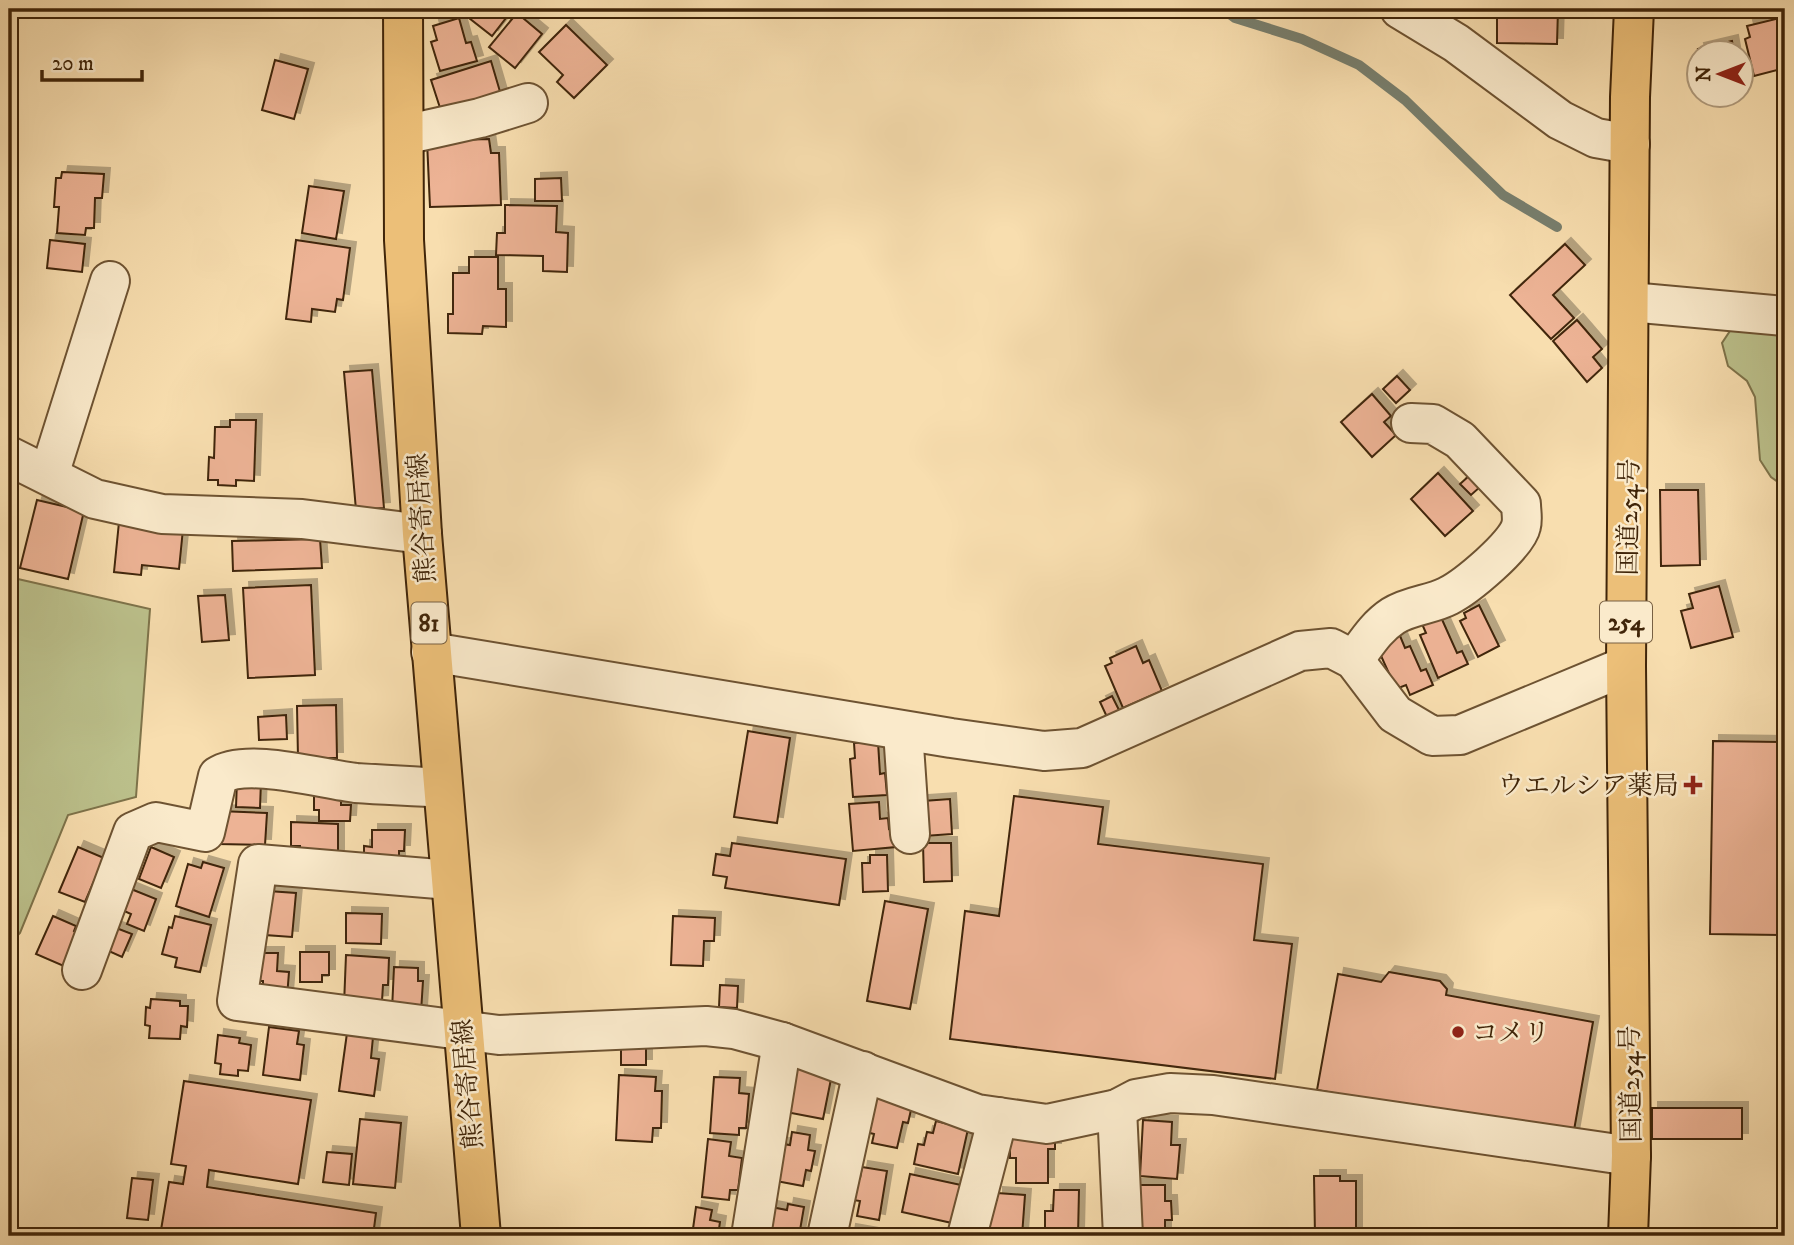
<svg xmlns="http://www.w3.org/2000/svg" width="1794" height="1245" font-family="'IM FELL DW Pica','Noto Serif JP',serif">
  <defs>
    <filter id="shadow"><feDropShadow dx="6" dy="-6" stdDeviation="0" flood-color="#0004"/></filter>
  </defs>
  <rect width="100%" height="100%" fill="#f8deaf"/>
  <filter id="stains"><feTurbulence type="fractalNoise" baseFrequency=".00286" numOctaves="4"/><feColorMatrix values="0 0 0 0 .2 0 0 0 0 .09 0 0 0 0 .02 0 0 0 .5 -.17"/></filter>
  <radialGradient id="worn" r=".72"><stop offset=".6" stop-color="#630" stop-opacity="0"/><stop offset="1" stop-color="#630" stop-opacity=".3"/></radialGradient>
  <g fill="#bcc18c" stroke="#7e734a" stroke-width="2">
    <path d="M1734,325L1785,337V487L1771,477L1760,460L1755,397L1747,381L1728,366L1722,343Z"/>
    <path d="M9,577L150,609L136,797L68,815L20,933L9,944Z"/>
  </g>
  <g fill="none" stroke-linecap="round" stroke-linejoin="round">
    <path stroke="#787f6e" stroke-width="10" d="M1223,9L1235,18L1302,39L1359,65L1405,100L1503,195L1557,227"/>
  </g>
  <g fill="#edb395" stroke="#402509" stroke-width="2" filter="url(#shadow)">
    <path d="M469,9H513L492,36L469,18L473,12Z"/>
    <path d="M1497,9H1558L1557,44L1497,43Z"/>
    <path d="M1693,9H1722L1694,14Z"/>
    <path d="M517,13L542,34L515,68L489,47Z"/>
    <path d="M459,18L466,43L471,42L477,61L440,71L431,42L437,40L433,26Z"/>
    <path d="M1780,18L1785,39V68L1754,76L1745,39L1750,37L1747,26Z"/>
    <path d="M566,25L607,65L574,98L557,82L563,75L539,52Z"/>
    <path d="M1732,41L1734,52H1700V55L1698,49Z"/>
    <path d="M275,60L308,69L294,119L262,110Z"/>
    <path d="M491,61L501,95L442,114L431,80Z"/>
    <path d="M489,139L491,153H499L501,205L430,207L427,141Z"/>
    <path d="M62,172L104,174L102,198H95L94,228H86L85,235L57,233L59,207H54L56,178H61Z"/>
    <path d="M561,178L562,201H535V179Z"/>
    <path d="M309,186L344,191L336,239L302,233Z"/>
    <path d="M505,205L557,206L556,232L568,233L567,272L543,271V256L496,255L497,233H505Z"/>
    <path d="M50,240L85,244L82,272L47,268Z"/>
    <path d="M296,240L350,248L343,300L337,299L335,312L312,309L311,322L286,319Z"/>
    <path d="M1565,244L1585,265L1553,295L1574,318L1551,339L1510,295Z"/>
    <path d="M469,257H498V289H506V327L483,326L482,334L448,333V314H453V273H469Z"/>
    <path d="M1577,320L1602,349L1593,357L1602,368L1587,382L1553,341Z"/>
    <path d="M372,370L384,508L356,510L344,372Z"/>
    <path d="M1397,376L1410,390L1396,403L1383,389Z"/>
    <path d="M1372,394L1391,416L1384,422L1396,435L1372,457L1341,422Z"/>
    <path d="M230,420H256L254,481L236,480V486L218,485V480H208L209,457L214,458L215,427H230Z"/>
    <path d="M1438,473L1473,511L1445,536L1411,499Z"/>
    <path d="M1470,475L1480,487L1471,495L1460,484Z"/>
    <path d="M1660,490H1698L1700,565L1661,566Z"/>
    <path d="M37,500L84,511L68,579L20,568Z"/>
    <path d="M119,522L183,529L179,569L142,565L141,575L114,572Z"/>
    <path d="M320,539L322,568L233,571L232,541Z"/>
    <path d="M311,585L315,675L248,678L243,588Z"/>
    <path d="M1719,586L1733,637L1691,648L1681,611L1693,608L1689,594Z"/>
    <path d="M225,595L229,640L202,642L198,596Z"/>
    <path d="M1479,605L1499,646L1478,657L1460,621L1466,618L1464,613Z"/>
    <path d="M1440,615L1457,653L1462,651L1468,664L1438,678L1420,635L1426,633L1422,624Z"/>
    <path d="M1398,631L1405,648L1410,646L1421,671L1426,669L1433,685L1410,695L1406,685L1396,689L1377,647Z"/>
    <path d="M1136,646L1143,663L1149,660L1162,691L1123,708L1105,666L1112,663L1110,658Z"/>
    <path d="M1112,696L1120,712L1107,717L1100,702Z"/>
    <path d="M336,705L337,758H298L297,706Z"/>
    <path d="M286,715L287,739L259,740L258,717Z"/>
    <path d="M748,731L790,738L777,823L734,817Z"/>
    <path d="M1713,741L1785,742V935L1710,934Z"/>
    <path d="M878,742L880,774L885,773L887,795L853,797L850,759L855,758L854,743Z"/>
    <path d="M237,780L261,781L260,808L236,807Z"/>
    <path d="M314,790L341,791V805H351L350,821H319V810H314Z"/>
    <path d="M1014,796L1103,807L1098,844L1263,864L1254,940L1292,944L1275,1079L950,1039L965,911L999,916Z"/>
    <path d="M950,799L952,834L924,836L923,801Z"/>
    <path d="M879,802L880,819L888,818L889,829L894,828L896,847L853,851L849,804Z"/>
    <path d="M219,811L267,813L265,845L218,844Z"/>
    <path d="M291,822L338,824V855L300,854V846H291Z"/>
    <path d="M372,830H405L404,851H399V864L364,863V846L372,847Z"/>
    <path d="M732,843L846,859L839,905L725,888L727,877L713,875L716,854L730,856Z"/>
    <path d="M923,843H951L952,881L924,882Z"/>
    <path d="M78,847L104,858L85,902L59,892Z"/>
    <path d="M151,847L174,857L161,888L139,879Z"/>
    <path d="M870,855H887L888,891L863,892L862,863H870Z"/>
    <path d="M203,862L224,868L209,917L176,906L188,864L201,868Z"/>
    <path d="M131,889L156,899L144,931L127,924L131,914L122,910Z"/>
    <path d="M268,891L296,893L292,937L265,935Z"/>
    <path d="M885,901L928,909L910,1009L867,1001Z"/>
    <path d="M346,913L382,914L381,944L346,943Z"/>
    <path d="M53,916L76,926L74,931L80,934L66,967L36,954Z"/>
    <path d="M175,916L211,925L200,972L175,967L177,958L162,954L169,927L172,928Z"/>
    <path d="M673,916L715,918L714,941H704L703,966L671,965Z"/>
    <path d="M111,926L132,934L122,957L102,948Z"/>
    <path d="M300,952H329V975H322V982H300Z"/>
    <path d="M257,953H278L277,971L289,972L287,997L263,996V981H257Z"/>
    <path d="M346,955L389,958L388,985H383L382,1001L344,1005Z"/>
    <path d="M394,967L418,968V981H423L421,1012L392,1010Z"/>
    <path d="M1389,972L1440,981L1447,989L1446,995L1593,1022L1573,1136L1317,1090L1338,974L1381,982Z"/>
    <path d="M720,985L738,986L737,1008L719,1007Z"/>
    <path d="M151,999L180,1001V1006H188L187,1027L181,1026L180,1039L149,1038L150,1026L145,1025L146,1007L150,1008Z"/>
    <path d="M269,1027L299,1031L297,1044L304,1045L300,1080L263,1075Z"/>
    <path d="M347,1033L373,1037L371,1058L379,1059L374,1096L339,1091Z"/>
    <path d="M218,1035L240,1038L239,1043L251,1045L248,1071L238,1070V1076L220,1074L221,1064L215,1063Z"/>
    <rect x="621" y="1039" width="25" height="26"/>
    <path d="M794,1067L832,1074L823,1119L786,1112Z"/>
    <path d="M619,1075L656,1077L655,1091H662L661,1128H653L652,1142L616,1140Z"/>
    <path d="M714,1077L740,1078L739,1093L749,1094L746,1128H739V1135L710,1133Z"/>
    <path d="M184,1081L311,1100L298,1184L209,1170L207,1187L376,1213L373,1236H160L169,1182L183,1184L186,1166L171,1164Z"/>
    <path d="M877,1093L913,1101L908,1123L903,1122L897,1148L872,1143L874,1134L862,1131Z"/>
    <rect x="1652" y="1108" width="90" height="31"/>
    <path d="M360,1119L401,1123L395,1188L353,1184Z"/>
    <path d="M1143,1120L1172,1122L1171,1145H1180L1177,1179L1140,1176Z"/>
    <path d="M936,1121L968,1129L958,1174L914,1164L918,1144L924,1145L927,1132L933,1133Z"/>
    <path d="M792,1132L810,1135L808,1150L815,1151L811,1171L806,1170L803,1186L776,1181L783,1144L790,1145Z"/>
    <path d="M1010,1136H1055V1149H1048V1183H1016V1158H1010Z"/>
    <path d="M708,1139L731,1142L729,1156L742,1158L738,1190H730L729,1200L702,1197Z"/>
    <path d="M327,1152L352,1154L349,1185L323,1182Z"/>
    <path d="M862,1167L887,1171L879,1220L857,1216L860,1201L847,1199L851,1176L860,1178Z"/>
    <path d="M910,1174L961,1185L952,1223L902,1212Z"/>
    <path d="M1314,1176H1340V1181H1356V1236H1315Z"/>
    <path d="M132,1178L153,1180L148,1220L127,1218Z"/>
    <path d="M1129,1185H1165V1201H1171L1172,1220H1165V1236H1130Z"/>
    <path d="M1054,1190H1079L1078,1236H1045V1211H1053Z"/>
    <path d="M997,1193L1025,1195L1022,1236H990V1231H985L987,1200H997Z"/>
    <path d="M788,1204L804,1207L799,1236H768L771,1207L787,1210Z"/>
    <path d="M696,1207L712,1210L710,1220L720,1222L718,1236H692Z"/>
    <path d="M850,1230L879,1235V1236H849Z"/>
  </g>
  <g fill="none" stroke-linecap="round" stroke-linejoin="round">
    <defs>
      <g id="minor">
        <path d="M1400,9L1456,43L1560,120L1596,138L1630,144"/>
        <path d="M404,135L480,118L528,103"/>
        <path d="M1630,302L1785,316"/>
        <path d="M9,456L95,499L162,514L302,519L422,534"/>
        <path d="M49,475L110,281"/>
        <path d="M431,652L951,738L1044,751L1082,748L1300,651L1331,648L1354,660L1395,714L1432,736L1460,735L1626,666"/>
        <path d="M1354,660C1366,644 1376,627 1393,616C1410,605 1431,605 1448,596C1466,587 1517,545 1521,526C1523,519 1521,511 1521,504L1460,440L1433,424L1411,423"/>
        <path d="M903,731L910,834"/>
        <path d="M450,880L258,864L237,1001L499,1035L706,1026L734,1029L782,1042L977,1114L1047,1124L1117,1109L1136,1099L1170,1093L1213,1095L1631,1156"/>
        <path d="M82,970L133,832L156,822L205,832L218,776C246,757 321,779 356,783C385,785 414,786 443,788"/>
        <path d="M1117,1109L1123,1236"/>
        <path d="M751,1236L782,1042"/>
        <path d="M827,1236L863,1071"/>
        <path d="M967,1236L998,1117"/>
      </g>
      <path id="major" d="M403,9L404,240L422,534L481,1236"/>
      <path id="highway" d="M1628,1236L1631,1156L1626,666L1630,97L1634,9"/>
    </defs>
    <use href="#minor" stroke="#6e5332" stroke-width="42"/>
    <use href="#major" stroke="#402509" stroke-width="42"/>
    <use href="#highway" stroke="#402509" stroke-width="42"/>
    <use href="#minor" stroke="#faeacb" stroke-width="38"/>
    <use href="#major" stroke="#ecbf78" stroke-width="38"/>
    <use href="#highway" stroke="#ecbf78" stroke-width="38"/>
  </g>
  <g fill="#8f2418" stroke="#faeacb" stroke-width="2.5">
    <path d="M1689.5 774.5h7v7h7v7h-7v7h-7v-7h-7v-7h7z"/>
    <circle cx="1458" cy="1032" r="7"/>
  </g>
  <g text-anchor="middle" stroke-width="5" stroke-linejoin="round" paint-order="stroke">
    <g fill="#faeacb" stroke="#786043" stroke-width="2">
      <rect x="1600" y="601.5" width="52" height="41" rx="5"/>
      <rect x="411.5" y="602.5" width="35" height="41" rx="5"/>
    </g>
    <g font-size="24" font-weight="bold" fill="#402509">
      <text x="1626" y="630">254</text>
      <text x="429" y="631">81</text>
    </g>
    <g font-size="26" fill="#402509" stroke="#faeacb">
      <text transform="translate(1628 517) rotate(-89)" y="9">国道254号</text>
      <text transform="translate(421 518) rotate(-94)" y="9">熊谷寄居線</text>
      <text transform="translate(467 1084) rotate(-95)" y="9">熊谷寄居線</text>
      <text transform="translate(1630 1084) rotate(-91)" y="9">国道254号</text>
    </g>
    <g font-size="26" fill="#402509" stroke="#faeacb" text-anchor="end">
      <text x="1679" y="794">ウエルシア薬局</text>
      <text x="1472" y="1041" text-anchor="start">コメリ</text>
    </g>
  </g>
  <rect width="1794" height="1245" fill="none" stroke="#f8deaf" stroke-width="35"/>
  <rect x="10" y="10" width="1773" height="1224" fill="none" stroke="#402509" stroke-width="3.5"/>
  <rect x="18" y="18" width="1759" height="1210" fill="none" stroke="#402509" stroke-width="2"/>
  <g transform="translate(1720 74) rotate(270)"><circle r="33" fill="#faeacb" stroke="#b09b7d" stroke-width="2"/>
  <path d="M0-5L12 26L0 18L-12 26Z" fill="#8f2418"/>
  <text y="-10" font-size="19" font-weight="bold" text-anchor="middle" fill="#402509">N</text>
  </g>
  <path d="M42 70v10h100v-10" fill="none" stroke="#402509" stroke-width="3.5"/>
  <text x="52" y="70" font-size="21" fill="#402509" stroke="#faeacb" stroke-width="5" paint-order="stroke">20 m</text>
  <rect width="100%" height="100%" filter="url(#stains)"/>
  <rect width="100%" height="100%" fill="url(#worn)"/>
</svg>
